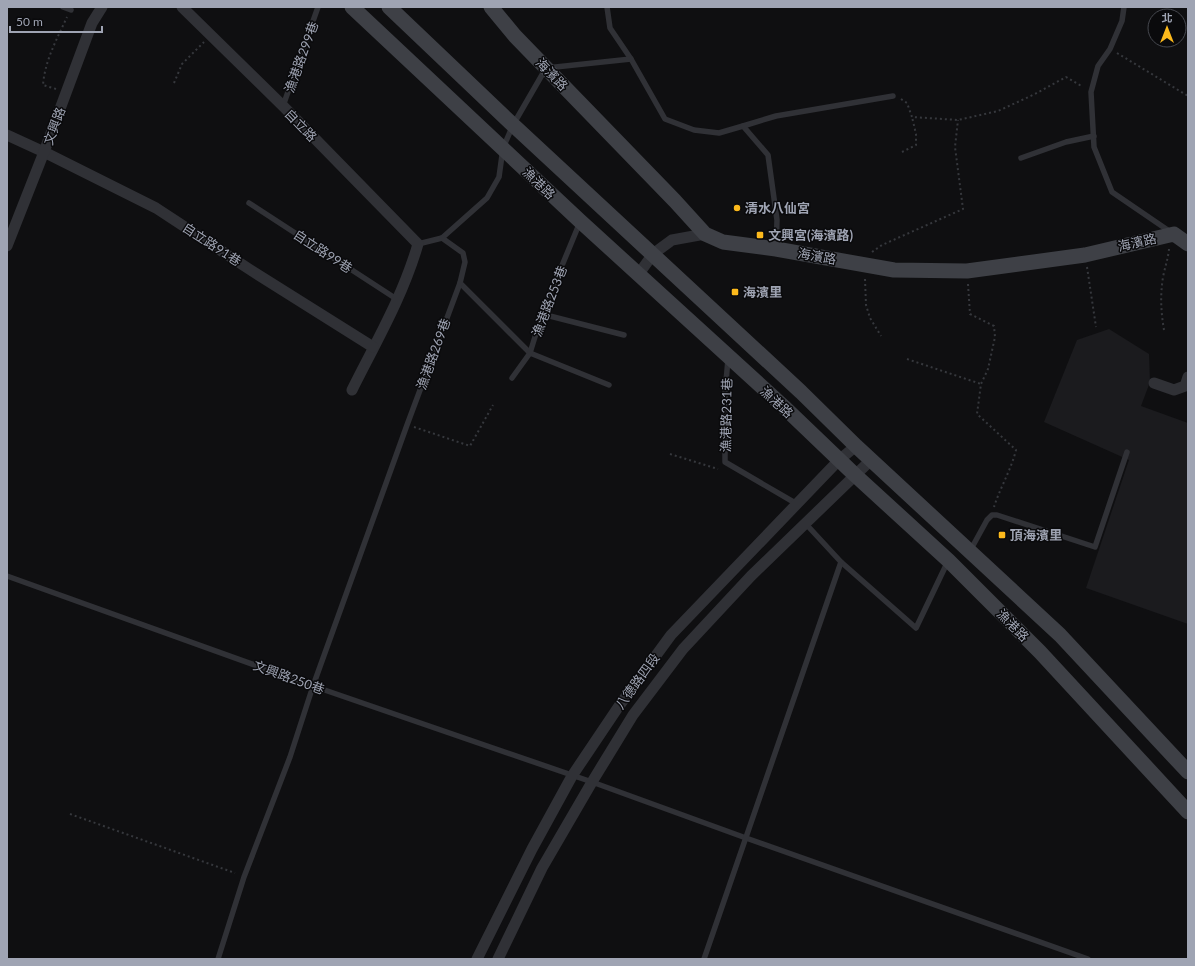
<svg xmlns="http://www.w3.org/2000/svg" width="1195" height="966" font-family="Lato,'Noto Sans TC',sans-serif">
  <rect width="100%" height="100%" fill="#0f0f11"/>
  <path fill="#1b1b1e" d="M1109,329L1149,354L1150,382L1141,406L1188,423V624L1086,588L1129,460L1044,422L1077,340Z"/>
  <g fill="none" stroke-linecap="round" stroke-linejoin="round">
    <g stroke="#36383d" stroke-width="2" stroke-dasharray="2 3" stroke-linecap="butt">
      <path d="M1117,53L1188,96"/>
      <path d="M174,83L182,64L204,42"/>
      <path d="M56,89L43,85C45,60 57,39 67,17"/>
      <path d="M901,99L907,103L912,117L958,120L998,111L1035,94L1066,77L1083,87"/>
      <path d="M902,152L916,145V134L912,117"/>
      <path d="M872,252L882,245L963,209L955,147L958,120"/>
      <path d="M1087,267L1096,327"/>
      <path d="M865,279L866,305L870,318L881,336"/>
      <path d="M968,284L970,314L994,326L995,337L988,369L981,384L977,414L1016,450C1011,470 1000,488 994,507"/>
      <path d="M1164,330C1161,312 1160,296 1163,277C1165,267 1168,259 1169,249"/>
      <path d="M907,359L981,384"/>
      <path d="M414,427L470,446L493,405"/>
      <path d="M670,454L718,469"/>
      <path d="M70,814L235,873"/>
    </g>
    <g stroke="#303136" stroke-width="5.5">
      <path d="M63,7L71,10"/>
      <path d="M607,7L610,28L631,59L665,119L694,130L719,133L743,126L768,155L777,220L776,249"/>
      <path d="M1124,7L1122,21L1110,49L1098,66L1091,92L1094,147L1112,192L1172,233"/>
      <path d="M283,106L318,7"/>
      <path d="M743,126L776,116L893,96"/>
      <path d="M1021,158L1066,142L1094,136"/>
      <path d="M249,203L398,300"/>
      <path d="M418,244L442,238L487,198L499,177L503,148L513,125L546,68L631,59"/>
      <path d="M460,283L530,353L609,385"/>
      <path d="M542,314L624,335"/>
      <path d="M728,359L725,393V462L797,504"/>
      <path d="M512,378L530,353L542,314L580,222"/>
      <path d="M805,523L841,562L916,628L948,561"/>
      <path d="M970,551L987,520L992,515H997L1095,547L1127,452"/>
      <path d="M7,576L313,686L592,782L746,838L1088,959"/>
      <path d="M218,959L244,877L290,757L313,686L407,425L460,283L465,262L463,253L442,238"/>
      <path d="M704,959L841,562"/>
    </g>
    <g stroke="#303136" stroke-width="11">
      <path d="M182,7L283,106L418,244C403,296 376,342 352,390"/>
      <path d="M7,135L44,152L156,208L249,269L373,347"/>
      <path d="M7,246L44,152L92,23L102,7"/>
      <path d="M638,275L653,254L672,240L705,234"/>
      <path d="M1154,383L1174,390L1185,386L1188,377"/>
      <path d="M477,959L532,849L572,776L619,706L671,635L839,460L856,446"/>
      <path d="M498,959L542,868L592,782L633,715L683,649L751,576L872,459"/>
    </g>
    <g stroke="#3e4046" stroke-width="15">
      <path d="M352,7L580,221L784,407L855,475L949,561L1040,652L1188,812"/>
      <path d="M389,7L513,125L801,392L856,446L1060,635L1188,772"/>
      <path d="M491,7L515,36L675,201L705,234L723,242L776,249L894,270L967,271L1085,255L1174,234L1188,244"/>
    </g>
  </g>
  <g fill="#fcb91c" stroke="#0a0a0c" stroke-width="1.5">
    <circle cx="737" cy="208" r="4"/>
    <rect x="756" y="231" width="8" height="8" rx="2"/>
    <rect x="731" y="288" width="8" height="8" rx="2"/>
    <rect x="998" y="531" width="8" height="8" rx="2"/>
  </g>
  <g text-anchor="middle" stroke-width="3" stroke-linejoin="round" paint-order="stroke">
    <g font-size="13" fill="#9fa4b3" stroke="#0a0a0c">
      <text transform="translate(301 57) rotate(-70)" y="5">漁港路299巷</text>
      <text transform="translate(552 74) rotate(46)" y="5">海濱路</text>
      <text transform="translate(301 125) rotate(46)" y="5">自立路</text>
      <text transform="translate(54 126) rotate(-70)" y="5">文興路</text>
      <text transform="translate(539 183) rotate(44)" y="5">漁港路</text>
      <text transform="translate(1137 242) rotate(-13)" y="5">海濱路</text>
      <text transform="translate(212 244) rotate(33)" y="5">自立路91巷</text>
      <text transform="translate(323 251) rotate(33)" y="5">自立路99巷</text>
      <text transform="translate(817 256) rotate(10)" y="5">海濱路</text>
      <text transform="translate(549 301) rotate(-69)" y="5">漁港路253巷</text>
      <text transform="translate(433 354) rotate(-70)" y="5">漁港路269巷</text>
      <text transform="translate(777 402) rotate(43)" y="5">漁港路</text>
      <text transform="translate(726 415) rotate(-89)" y="5">漁港路231巷</text>
      <text transform="translate(1013 625) rotate(45)" y="5">漁港路</text>
      <text transform="translate(289 677) rotate(20)" y="5">文興路250巷</text>
      <text transform="translate(637 681) rotate(-54)" y="5">八德路四段</text>
    </g>
    <g font-size="13" font-weight="bold" fill="#9fa4b3" stroke="#0a0a0c" text-anchor="start">
      <text x="745" y="213">清水八仙宮</text>
      <text x="768" y="240">文興宮(海濱路)</text>
      <text x="743" y="297">海濱里</text>
      <text x="1010" y="540">頂海濱里</text>
    </g>
  </g>
  <rect width="1195" height="966" fill="none" stroke="#9fa4b3" stroke-width="16"/>
  <g transform="translate(1167 28)"><circle r="19" fill="#0a0a0c" stroke="#46484f"/>
  <path d="M0-3L7 15L0 10L-7 15Z" fill="#fcb91c"/>
  <text y="-6" font-size="11" font-weight="bold" text-anchor="middle" fill="#9fa4b3">北</text>
  </g>
  <path d="M10 26v6h92v-6" fill="none" stroke="#9fa4b3" stroke-width="2"/>
  <text x="16" y="26" font-size="12" fill="#9fa4b3" stroke="#0a0a0c" stroke-width="3" paint-order="stroke">50 m</text>
</svg>
